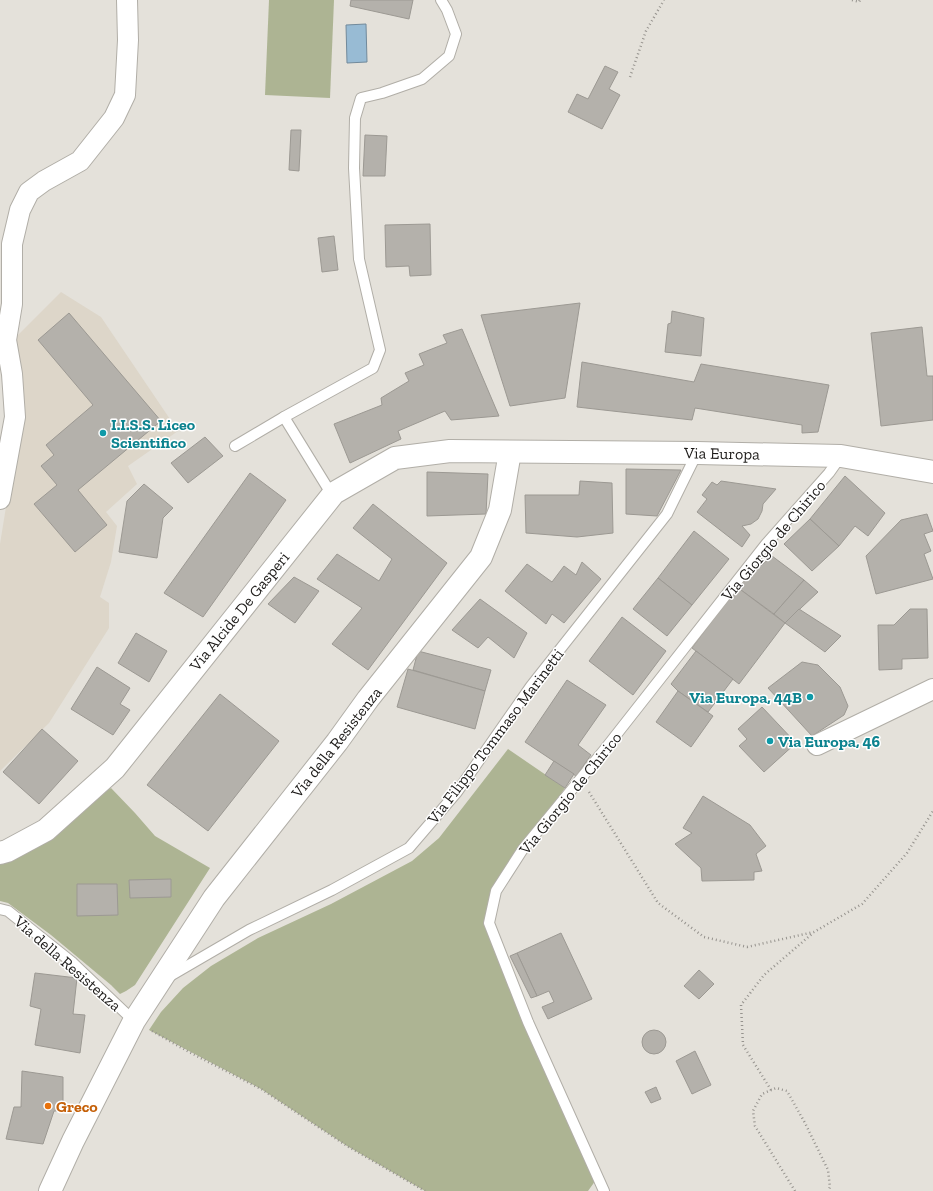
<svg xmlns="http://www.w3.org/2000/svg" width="933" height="1191" font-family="'Zilla Slab',serif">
  <rect width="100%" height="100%" fill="#e4e1da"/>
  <path fill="#ddd6c9" d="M61,292L101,317L178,431L128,466L137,484L106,512L117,526L111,562L100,597L109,603V628L49,723L0,771V544L21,414L15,338Z"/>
  <g fill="#adb493">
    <path d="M269,0H334L330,98L265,95Z"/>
    <path d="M508,749L565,788L523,849L496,891L489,923L598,1177L588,1191H425L347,1146L261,1089L149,1030L161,1012L183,988L211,966L258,938L331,904L412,861L439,838Z"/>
    <path d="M111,788L135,813L155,836L210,868L135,985L126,991L120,994L111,985L51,935L8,903L0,901V862Z"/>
  </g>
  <path fill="#98bbd4" stroke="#728a9b" d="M366,24L367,62L347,63L346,25Z"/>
  <g fill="#b4b1ab" stroke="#9c9993">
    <path d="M351,0H413L409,19L350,6Z"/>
    <path d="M605,66L618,72L609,89L620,95L602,129L568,112L577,94L588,99Z"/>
    <path d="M291,130H301L299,171L289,170Z"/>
    <path d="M365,135L387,136L385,176H363Z"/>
    <path d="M430,224L431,275L410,276L409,266L386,267L385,225Z"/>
    <path d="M334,236L338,270L322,272L318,238Z"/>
    <path d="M580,303L565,398L510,406L481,315Z"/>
    <path d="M672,311L704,318L701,356L665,352L668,324L671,323Z"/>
    <path d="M69,313L161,421L78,490L107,525L75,552L34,504L57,485L41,466L54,455L46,445L93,405L38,340Z"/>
    <path d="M922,327L927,376H933V420L881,426L871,333Z"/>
    <path d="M462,329L499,416L451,420L445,411L398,431L401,439L350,463L334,424L382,405L381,398L409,381L405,373L424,365L419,354L447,343L443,335Z"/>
    <path d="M582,362L694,382L701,364L829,385L818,432L802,433V425L695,408L692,420L577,407Z"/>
    <path d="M205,437L223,456L188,483L171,463Z"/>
    <path d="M626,469L681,470L657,516L626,514Z"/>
    <path d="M427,472L488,474L486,514L427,516Z"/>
    <path d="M250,473L286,500L203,617L164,593Z"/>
    <path d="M845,476L885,513L868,536L855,526L839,546L810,519Z"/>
    <path d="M580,481L612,483L613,533L577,537L526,533L525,495H579Z"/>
    <path d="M721,481L776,489L763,504L762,511L758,519L751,524L742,526L750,535L742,547L697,512L707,499L702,495L712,482L717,485Z"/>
    <path d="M144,484L173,508L163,518L157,558L119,552L127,501Z"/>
    <path d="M373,504L447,563L368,670L332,644L362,608L317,579L337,554L379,581L392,559L353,528Z"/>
    <path d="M927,514L933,531L924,534L931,551L924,554L933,579L876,594L866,556L901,520Z"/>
    <path d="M810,519L839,546L812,571L784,544Z"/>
    <path d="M694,531L729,559L692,605L658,578Z"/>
    <path d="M772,556L804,580L774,614L737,587Z"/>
    <path d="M582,562L601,579L564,623L552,614L546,624L505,591L527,564L552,582L564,566L576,575Z"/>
    <path d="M294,577L319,591L295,623L268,604Z"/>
    <path d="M658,578L692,605L667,636L633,609Z"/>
    <path d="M804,580L818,592L785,623L774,614Z"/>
    <path d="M737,587L785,623L739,684L692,648Z"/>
    <path d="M480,599L527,633L514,658L488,637L478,648L452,630Z"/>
    <path d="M799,609L841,636L825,652L785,623Z"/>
    <path d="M910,609H927L928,658L902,659V669L879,670L878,625H894Z"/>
    <path d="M622,617L666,651L633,695L589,661Z"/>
    <path d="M136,633L167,651L149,682L118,663Z"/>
    <path d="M418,651L491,670L485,691L413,670Z"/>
    <path d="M696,651L733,679L708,712L678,691L671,684Z"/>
    <path d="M802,662L818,665L840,687L848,706L844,715L812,736L768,688Z"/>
    <path d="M97,667L130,688L120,704L130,710L113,735L71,709Z"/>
    <path d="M408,669L485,691L475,729L397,707Z"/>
    <path d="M567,680L606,705L578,745L591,755L576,776L525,742Z"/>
    <path d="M678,691L713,716L691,747L656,722Z"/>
    <path d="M220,694L279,741L208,831L147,785Z"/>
    <path d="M762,707L796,743L764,772L739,746L747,739L738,729Z"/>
    <path d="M42,729L78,761L39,804L3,772Z"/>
    <path d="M554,761L574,774L565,788L545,775Z"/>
    <path d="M703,796L750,825L766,846L756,854L762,871L754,872V880L702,881L701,868L675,844L692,833L683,828Z"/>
    <path d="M171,879V897L130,898L129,880Z"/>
    <path d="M77,884H117L118,915L77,916Z"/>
    <path d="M561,933L592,999L548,1019L542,1007L554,1002L549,991L537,996L517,953Z"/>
    <path d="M517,953L537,996L531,998L510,956Z"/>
    <path d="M699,970L714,984L699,999L684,986Z"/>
    <path d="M35,973L77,978L73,1014L85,1015L80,1053L35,1045L41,1009L30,1006Z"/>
    <circle cx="654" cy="1042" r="12"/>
    <path d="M695,1051L711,1085L692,1094L676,1061Z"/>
    <path d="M22,1071L63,1077V1111H54L43,1144L6,1139L14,1107H21Z"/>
    <path d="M656,1087L661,1099L651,1103L645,1092Z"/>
  </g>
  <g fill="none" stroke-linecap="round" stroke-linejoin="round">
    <defs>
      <g id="service">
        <path d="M235,446L284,417"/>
        <path d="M332,495L284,417L373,368L380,350L359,259L354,168L355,118L361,98L382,93L422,79L449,56L456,34L447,10L441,0"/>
        <path d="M0,909L8,911L73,963L134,1021"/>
        <path d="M170,976L249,930L332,890L409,848L457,792L531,686L667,514L697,453"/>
        <path d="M604,1191L528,1022L489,923L496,891L523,849L605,749L766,544L829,473L841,456"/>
      </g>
      <g id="minor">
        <path d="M0,499L15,417L12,374L6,340L12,304V244L20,210L29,192L44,181L80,161L114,118L125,95L128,40L127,0"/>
        <path d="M817,745L933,689"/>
      </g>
      <path id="tertiary" d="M50,1191L73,1141L134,1021L214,898L337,742L368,699L481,557L500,510L510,452"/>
      <path id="secondary" d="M0,853L7,851L46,830L115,768L334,493L395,458L450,451L697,453L841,456L933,472"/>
    </defs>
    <use href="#service" stroke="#b1aea7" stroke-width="12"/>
    <use href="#minor" stroke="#b1aea7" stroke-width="22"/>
    <use href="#tertiary" stroke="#b1aea7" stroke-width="24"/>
    <use href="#secondary" stroke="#b1aea7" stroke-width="24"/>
    <g stroke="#96938e" stroke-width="2.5" stroke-dasharray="1 3" stroke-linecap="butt">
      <path d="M852,0L859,2L860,0"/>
      <path d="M630,77L646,31L664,0"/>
      <path d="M589,792L658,903L704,937L747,947L814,932L862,904L907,853L933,811"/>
      <path d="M152,1031L189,1052L261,1089L347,1146L425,1191"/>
      <path d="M771,1090L743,1045L741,1005L764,975L813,933"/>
      <path d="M795,1191L755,1126L753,1111L762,1094L776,1088L787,1091L805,1123L828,1170L830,1187L828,1191"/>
    </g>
    <use href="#service" stroke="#fff" stroke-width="10"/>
    <use href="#minor" stroke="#fff" stroke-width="20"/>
    <use href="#tertiary" stroke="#fff" stroke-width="22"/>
    <use href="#secondary" stroke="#fff" stroke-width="22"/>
  </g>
  <g fill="#0f9aa8" stroke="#fff" stroke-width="1.5">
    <circle cx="103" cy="433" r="4"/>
    <circle cx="810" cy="697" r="4"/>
    <circle cx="770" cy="741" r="4"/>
  </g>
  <circle fill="#e8710a" stroke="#fff" stroke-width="1.5" cx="48" cy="1106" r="4"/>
  <g text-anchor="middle" stroke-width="3" stroke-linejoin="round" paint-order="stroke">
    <g font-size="16" font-weight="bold" fill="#0d838f" stroke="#fff" text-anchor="start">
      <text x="111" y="430">I.I.S.S. Liceo<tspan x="111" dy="18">Scientifico</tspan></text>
      <text x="802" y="703" text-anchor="end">Via Europa, 44B</text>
      <text x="778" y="747">Via Europa, 46</text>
    </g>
    <g font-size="16" fill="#1b1917" stroke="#fff">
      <text transform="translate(722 453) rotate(1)" y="6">Via Europa</text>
      <text transform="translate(773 540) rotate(-50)" y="6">Via Giorgio de Chirico</text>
      <text transform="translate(239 611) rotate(-51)" y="6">Via Alcide De Gasperi</text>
      <text transform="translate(495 736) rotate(-53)" y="6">Via Filippo Tommaso Marinetti</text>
      <text transform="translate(336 742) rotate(-52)" y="6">Via della Resistenza</text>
      <text transform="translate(570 793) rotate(-51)" y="6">Via Giorgio de Chirico</text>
      <text transform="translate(68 963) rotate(41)" y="6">Via della Resistenza</text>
    </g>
    <g font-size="16" font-weight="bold" fill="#c56008" stroke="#fff" text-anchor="start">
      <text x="56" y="1112">Greco</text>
    </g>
  </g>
</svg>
